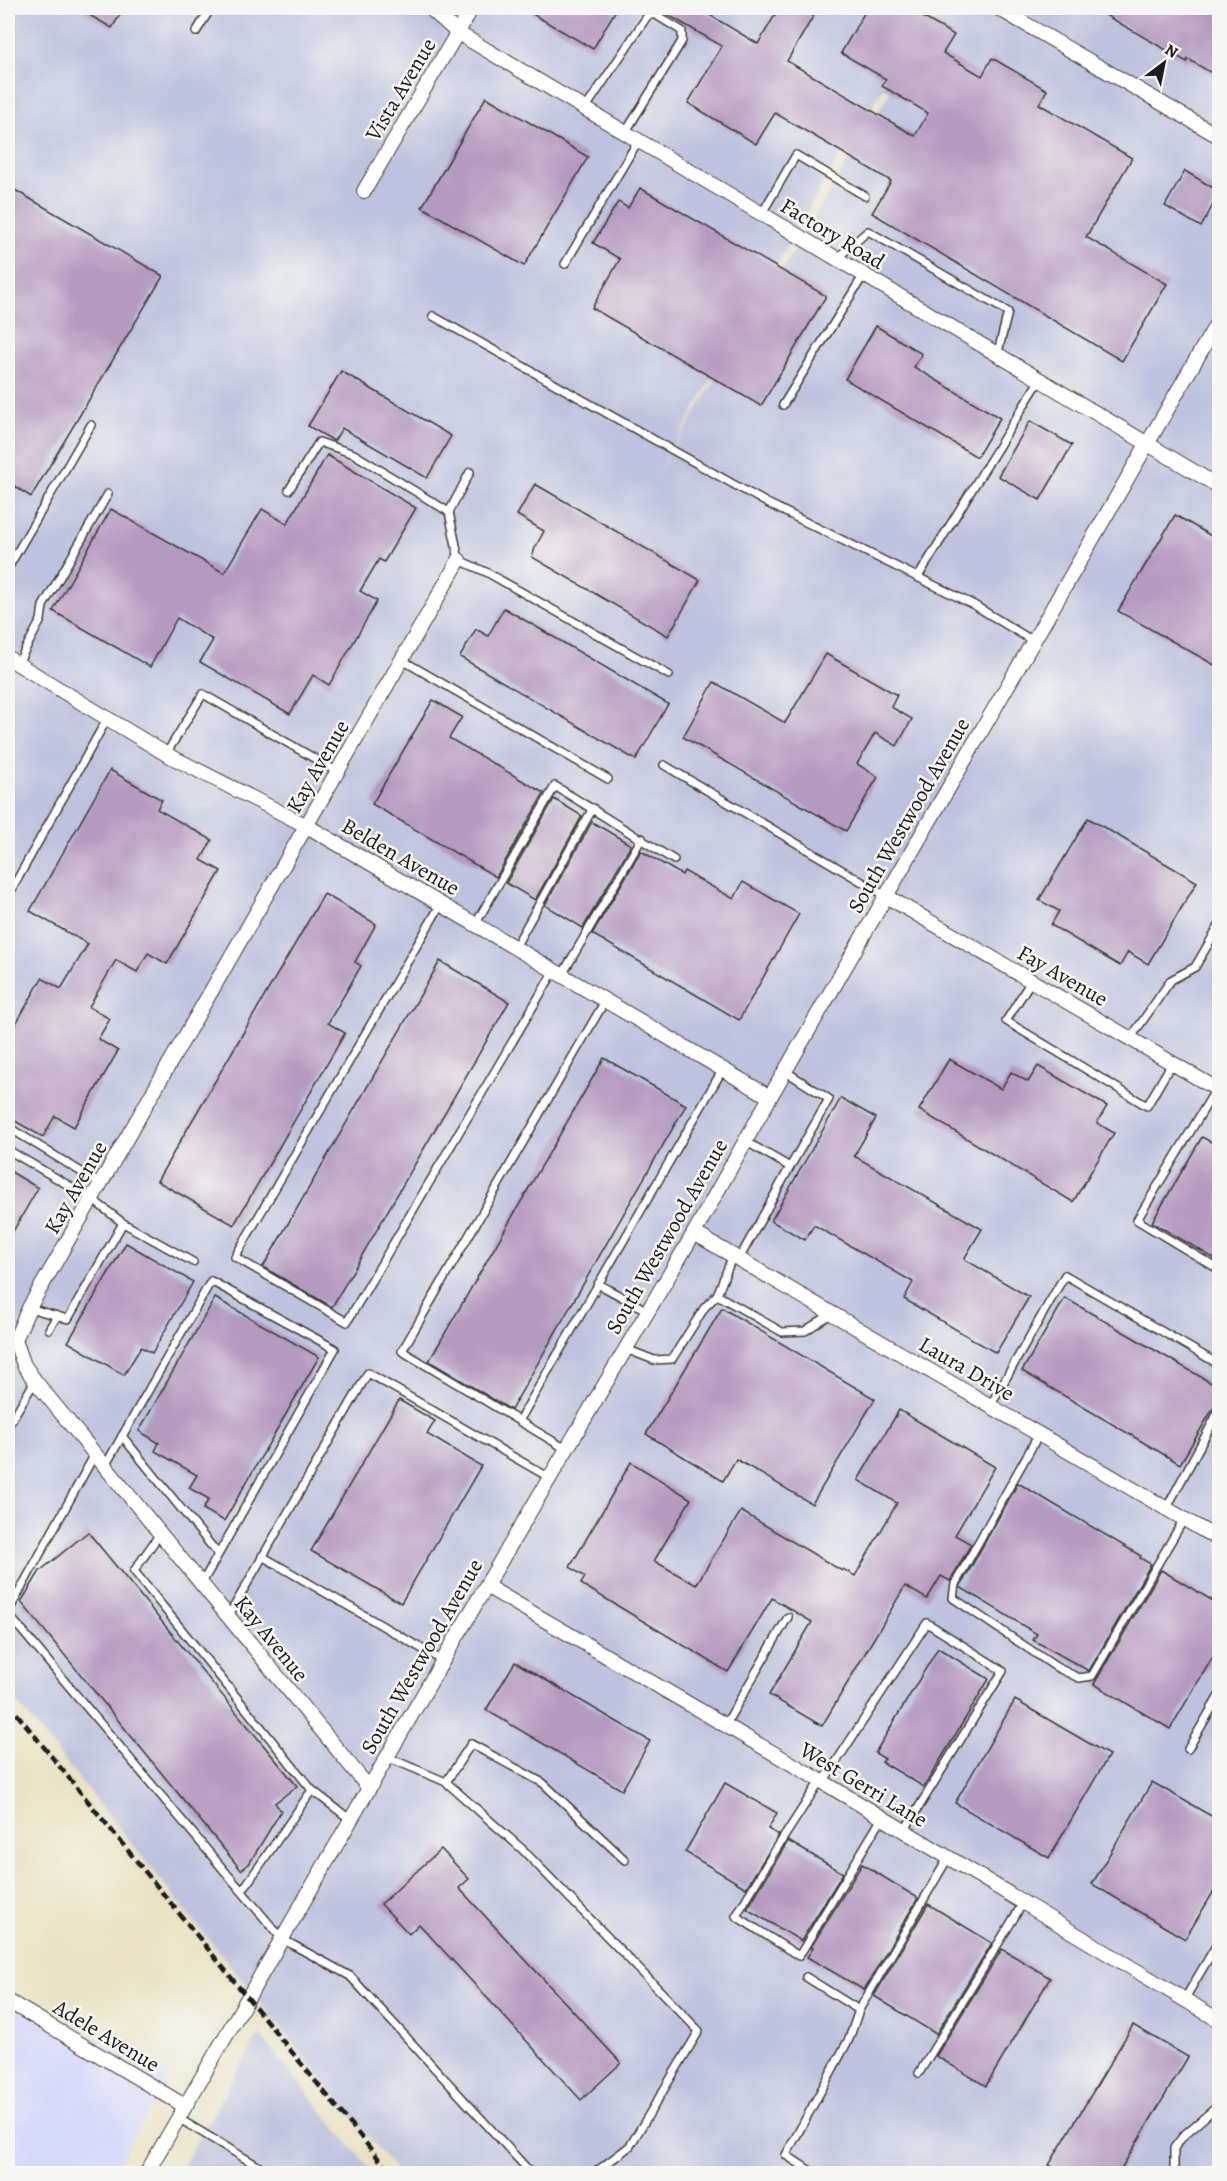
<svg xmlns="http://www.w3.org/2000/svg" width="1227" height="2181" font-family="Alegreya,serif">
  <rect width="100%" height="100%" fill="#f6f6f2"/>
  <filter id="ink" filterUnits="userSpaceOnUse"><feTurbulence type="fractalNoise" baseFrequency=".0167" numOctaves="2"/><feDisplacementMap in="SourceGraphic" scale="12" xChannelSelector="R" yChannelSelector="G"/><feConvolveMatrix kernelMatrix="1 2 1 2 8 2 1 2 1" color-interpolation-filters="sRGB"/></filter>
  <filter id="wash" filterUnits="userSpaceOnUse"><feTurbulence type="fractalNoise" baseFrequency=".008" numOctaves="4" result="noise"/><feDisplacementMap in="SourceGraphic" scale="24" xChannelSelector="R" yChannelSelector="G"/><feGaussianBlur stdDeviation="1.35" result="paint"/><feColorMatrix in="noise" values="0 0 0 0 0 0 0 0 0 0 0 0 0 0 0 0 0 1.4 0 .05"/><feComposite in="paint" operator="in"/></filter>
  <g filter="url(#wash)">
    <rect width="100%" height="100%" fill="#eae2c3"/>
    <path fill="#d4d8f9" d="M8,1999L170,2074L113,2173L8,2174Z"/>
    <g fill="#bdc3de">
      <path d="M8,8H935L828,175L654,481L941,8H1219V2173H398L8,1691Z"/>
      <path d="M259,2034L373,2173L178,2174Z"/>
    </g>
    <g id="blocks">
      <g fill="#b59ac0">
        <path d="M77,8H124L112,28Z"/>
        <path d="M522,8H617L593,49Z"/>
        <path d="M656,8H698L758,44L779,8H818L787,61L915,136L928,113L882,86L886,79L841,53L867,8H907L954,35L943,53L982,76L992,58L1047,90L1039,104L1132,158L1086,237L1167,284L1122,361L872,213L891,181L775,113L756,144L688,103L722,46Z"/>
        <path d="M1093,8H1220V78L1188,59L1187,62Z"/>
        <path d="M486,97L588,157L524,266L422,207Z"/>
        <path d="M1185,171L1220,192L1201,227L1165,206Z"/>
        <path d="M8,186L163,276L31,497L8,482Z"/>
        <path d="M640,188L826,296L761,406L592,308L620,259L593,243L618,202L628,208Z"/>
        <path d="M876,326L922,354L914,367L1000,418L977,457L845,379Z"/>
        <path d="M341,371L451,436L427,478L342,428L334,441L308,426Z"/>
        <path d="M1030,421L1072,445L1040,500L998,476Z"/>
        <path d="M327,455L416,508L384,562L379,559L360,591L377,601L329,685L313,675L290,714L200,662L213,640L177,618L150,667L53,611L111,509L224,573L262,509L287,524Z"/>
        <path d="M535,484L700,580L668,636L532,557L535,548L544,531L517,515Z"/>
        <path d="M1175,515L1220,541V668L1118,611Z"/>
        <path d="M504,608L668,704L636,760L460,657L476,629L488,636Z"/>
        <path d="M826,654L897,695L891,707L912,719L897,746L875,733L857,764L878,777L846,831L683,737L714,682L785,723Z"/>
        <path d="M433,700L462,717L449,738L544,793L496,877L372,804Z"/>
        <path d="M110,770L162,800L157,809L212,840L201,860L221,871L167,964L148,953L137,972L116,960L89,1007L110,1019L98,1039L118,1051L74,1127L55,1116L43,1137L8,1117V1038L42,978L61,989L88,944L30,911Z"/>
        <path d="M554,799L582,816L535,900L506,883Z"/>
        <path d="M1088,818L1197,882L1148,964L1128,952L1120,966L1051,925L1059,911L1039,900Z"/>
        <path d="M592,822L631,845L583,928L545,905Z"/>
        <path d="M641,851L682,875L684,871L734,899L743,882L799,914L739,1020L592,934Z"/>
        <path d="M324,894L376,924L355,962L361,966L328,1023L345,1033L234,1225L157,1181Z"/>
        <path d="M440,961L509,1002L332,1307L263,1267Z"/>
        <path d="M604,1058L686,1105L511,1410L429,1361Z"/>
        <path d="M949,1059L1001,1089L1011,1072L1028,1082L1038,1066L1107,1106L1097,1123L1114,1133L1073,1202L919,1110Z"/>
        <path d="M841,1098L876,1118L854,1156L982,1229L964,1259L1029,1297L996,1353L904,1299L913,1282L814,1225L805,1240L771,1221Z"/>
        <path d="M1202,1137L1220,1147V1262L1152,1222Z"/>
        <path d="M8,1170L38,1188L8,1240Z"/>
        <path d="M126,1243L193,1282L152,1353L141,1347L124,1375L68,1342Z"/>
        <path d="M215,1298L319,1357L224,1521L203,1509L209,1499L189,1488L197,1475L155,1451L159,1443L139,1431Z"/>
        <path d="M1065,1298L1220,1388V1397L1180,1464L1022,1371Z"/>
        <path d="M722,1308L875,1399L812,1504L736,1459L723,1481L646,1434Z"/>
        <path d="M399,1400L435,1421L427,1434L481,1466L401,1603L311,1551Z"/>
        <path d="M899,1410L995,1467L955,1535L971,1544L950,1581L941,1576L927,1599L905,1586L822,1726L769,1695L812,1622L772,1598L728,1672L581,1584L585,1577L570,1567L631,1462L691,1499L654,1561L696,1585L741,1511L842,1571L843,1569L855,1576L897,1503L858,1480Z"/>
        <path d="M1018,1483L1141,1556L1140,1558L1151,1564L1089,1671L1033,1640L1037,1634L960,1587Z"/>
        <path d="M88,1532L297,1786L275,1803L281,1811L249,1864L241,1870L21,1602L40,1571Z"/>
        <path d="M1161,1570L1220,1605V1645L1170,1729L1094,1684Z"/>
        <path d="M938,1648L989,1679L924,1787L882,1762L885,1759L875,1753Z"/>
        <path d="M515,1662L650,1741L622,1790L486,1710Z"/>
        <path d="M1015,1700L1109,1755L1049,1858L955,1803Z"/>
        <path d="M1152,1782L1220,1821V1881L1185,1939L1092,1884Z"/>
        <path d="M725,1783L777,1813L768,1829L779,1835L746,1888L685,1852Z"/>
        <path d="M788,1841L843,1873L801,1941L747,1909Z"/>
        <path d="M441,1849L469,1879L459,1888L621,2063L581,2100L419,1924L409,1934L381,1904Z"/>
        <path d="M862,1864L918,1898L864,1990L807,1957L813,1948L811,1947Z"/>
        <path d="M928,1904L992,1943L936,2034L874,1996Z"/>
        <path d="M1002,1949L1050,1978L986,2086L936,2056Z"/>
        <path d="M1133,2025L1188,2057L1118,2174H1064L1049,2165Z"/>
      </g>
    </g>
  </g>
  <g filter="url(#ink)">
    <use href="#blocks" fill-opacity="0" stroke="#3b3a35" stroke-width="1.5"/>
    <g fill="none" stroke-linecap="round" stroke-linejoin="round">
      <defs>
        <g id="service">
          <path d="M196,32L211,8"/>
          <path d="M585,109L648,15H656L682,31V41L625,133"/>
          <path d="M761,215L796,155L865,196"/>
          <path d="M836,259L868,231L1008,312L997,356"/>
          <path d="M565,264L638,141"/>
          <path d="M433,316L767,503L974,605L1033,641"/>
          <path d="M783,405L863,276"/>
          <path d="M470,472L449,512L459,560L486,572L669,675"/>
          <path d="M289,490L319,442L354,454L449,512"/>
          <path d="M8,568L91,425"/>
          <path d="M918,577L1039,381"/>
          <path d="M402,660L608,779"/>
          <path d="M17,665L41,620L43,606L108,494"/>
          <path d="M166,754L203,694L338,772"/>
          <path d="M664,765L886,896"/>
          <path d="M8,896L107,719"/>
          <path d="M441,904L235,1257L347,1322L554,971"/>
          <path d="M476,923L555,786L674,860"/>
          <path d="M515,947L593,808"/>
          <path d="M562,975L642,838"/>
          <path d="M1031,981L1006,1021L1147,1106L1172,1063"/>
          <path d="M1130,1039L1171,980L1195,967L1220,924"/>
          <path d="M1216,1089L1137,1220L1220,1270"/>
          <path d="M8,1127L101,1184"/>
          <path d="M745,1141L790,1167L829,1099L785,1071"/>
          <path d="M8,1150L92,1199L123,1223L193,1262"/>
          <path d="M739,1259L790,1167"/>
          <path d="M598,1284L648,1311"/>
          <path d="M717,1295L782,1332L805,1331L831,1314"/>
          <path d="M29,1308L68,1319L123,1223"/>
          <path d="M49,1329L57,1316"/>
          <path d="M626,1349L654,1360L672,1359L705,1307L717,1295L733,1255"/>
          <path d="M990,1406L1065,1275L1220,1365"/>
          <path d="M519,1421L723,1069"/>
          <path d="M8,1426L35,1381"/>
          <path d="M1039,1434L955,1584L953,1598L1056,1667L1079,1678L1092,1676L1184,1519"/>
          <path d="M122,1436L218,1554"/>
          <path d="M566,1449L402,1351L605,1001"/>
          <path d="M105,1466L211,1281L335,1349L202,1583"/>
          <path d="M1166,1509L1220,1409"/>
          <path d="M159,1535L134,1571L312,1790L242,1891"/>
          <path d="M262,1556L443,1661"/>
          <path d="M8,1612L95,1454"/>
          <path d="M8,1614L282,1939L350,1976L532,2174"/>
          <path d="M228,1617L368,1373L550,1478"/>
          <path d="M724,1727L788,1617"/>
          <path d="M1188,1749L1220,1694"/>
          <path d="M387,1757L446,1782L471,1744L543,1783L625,1860"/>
          <path d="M820,1781L773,1854L736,1916L799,1956L882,1818"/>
          <path d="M446,1782L522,1849L699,2031L630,2146L593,2174"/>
          <path d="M823,1782L927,1623L1003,1671L904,1831"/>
          <path d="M312,1790L351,1820"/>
          <path d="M806,1977L859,2010L948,1858"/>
          <path d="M1184,2000L1220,1939"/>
          <path d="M919,2073L1023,1903"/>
          <path d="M178,2118L271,2174"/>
          <path d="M815,2174L786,2155L849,2039L859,2010"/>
          <path d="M1174,2174V2148L1184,2135L1220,2104"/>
        </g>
        <g id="minor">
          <path d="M430,8L458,33L1220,487"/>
          <path d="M998,8L1220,137"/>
          <path d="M364,191L472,8"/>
          <path d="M8,658L166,754L307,826L770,1097"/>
          <path d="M886,896L1220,1091"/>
          <path d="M694,1233L1220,1540"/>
          <path d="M486,1586L823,1782L1220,2021"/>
          <path d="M369,1788C257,1653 146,1517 35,1381L24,1365L15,1340L29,1308L459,560"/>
          <path d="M8,2001L185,2106"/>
          <path d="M146,2174L486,1586L694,1233L770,1097L1220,318"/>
        </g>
      </defs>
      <use href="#service" stroke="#3b3a35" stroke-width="10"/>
      <use href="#minor" stroke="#3b3a35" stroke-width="16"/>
      <use href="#service" stroke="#fff" stroke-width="7"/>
      <use href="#minor" stroke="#fff" stroke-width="14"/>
      <path stroke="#1c1c1c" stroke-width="4.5" stroke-dasharray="9 4.5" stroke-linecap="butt" d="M8,1703L391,2174"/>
    </g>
  </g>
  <g text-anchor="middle" stroke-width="5" stroke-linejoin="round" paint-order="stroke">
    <g font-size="22" fill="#1c1c1c" stroke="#f6f6f2">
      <text transform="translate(400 89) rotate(-59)" y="8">Vista Avenue</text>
      <text transform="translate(833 233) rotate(31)" y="8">Factory Road</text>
      <text transform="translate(317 766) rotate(-60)" y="8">Kay Avenue</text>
      <text transform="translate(908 815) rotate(-60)" y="8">South Westwood Avenue</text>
      <text transform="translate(401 856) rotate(30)" y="8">Belden Avenue</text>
      <text transform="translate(1063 975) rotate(30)" y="8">Fay Avenue</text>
      <text transform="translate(75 1187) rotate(-60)" y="8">Kay Avenue</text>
      <text transform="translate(666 1236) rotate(-60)" y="8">South Westwood Avenue</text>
      <text transform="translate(967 1368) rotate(30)" y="8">Laura Drive</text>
      <text transform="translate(272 1638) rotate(51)" y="8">Kay Avenue</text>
      <text transform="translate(421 1656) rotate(-60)" y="8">South Westwood Avenue</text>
      <text transform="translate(864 1784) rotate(31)" y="8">West Gerri Lane</text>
      <text transform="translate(107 2035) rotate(31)" y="8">Adele Avenue</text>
    </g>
  </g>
  <rect width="1227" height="2181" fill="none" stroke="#f6f6f2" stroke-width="30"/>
  <g transform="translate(1164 63) rotate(32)" stroke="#f6f6f2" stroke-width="4.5" paint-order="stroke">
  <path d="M0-4.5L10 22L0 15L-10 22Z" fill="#1c1c1c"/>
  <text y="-9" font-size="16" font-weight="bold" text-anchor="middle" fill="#1c1c1c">N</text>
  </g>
</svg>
